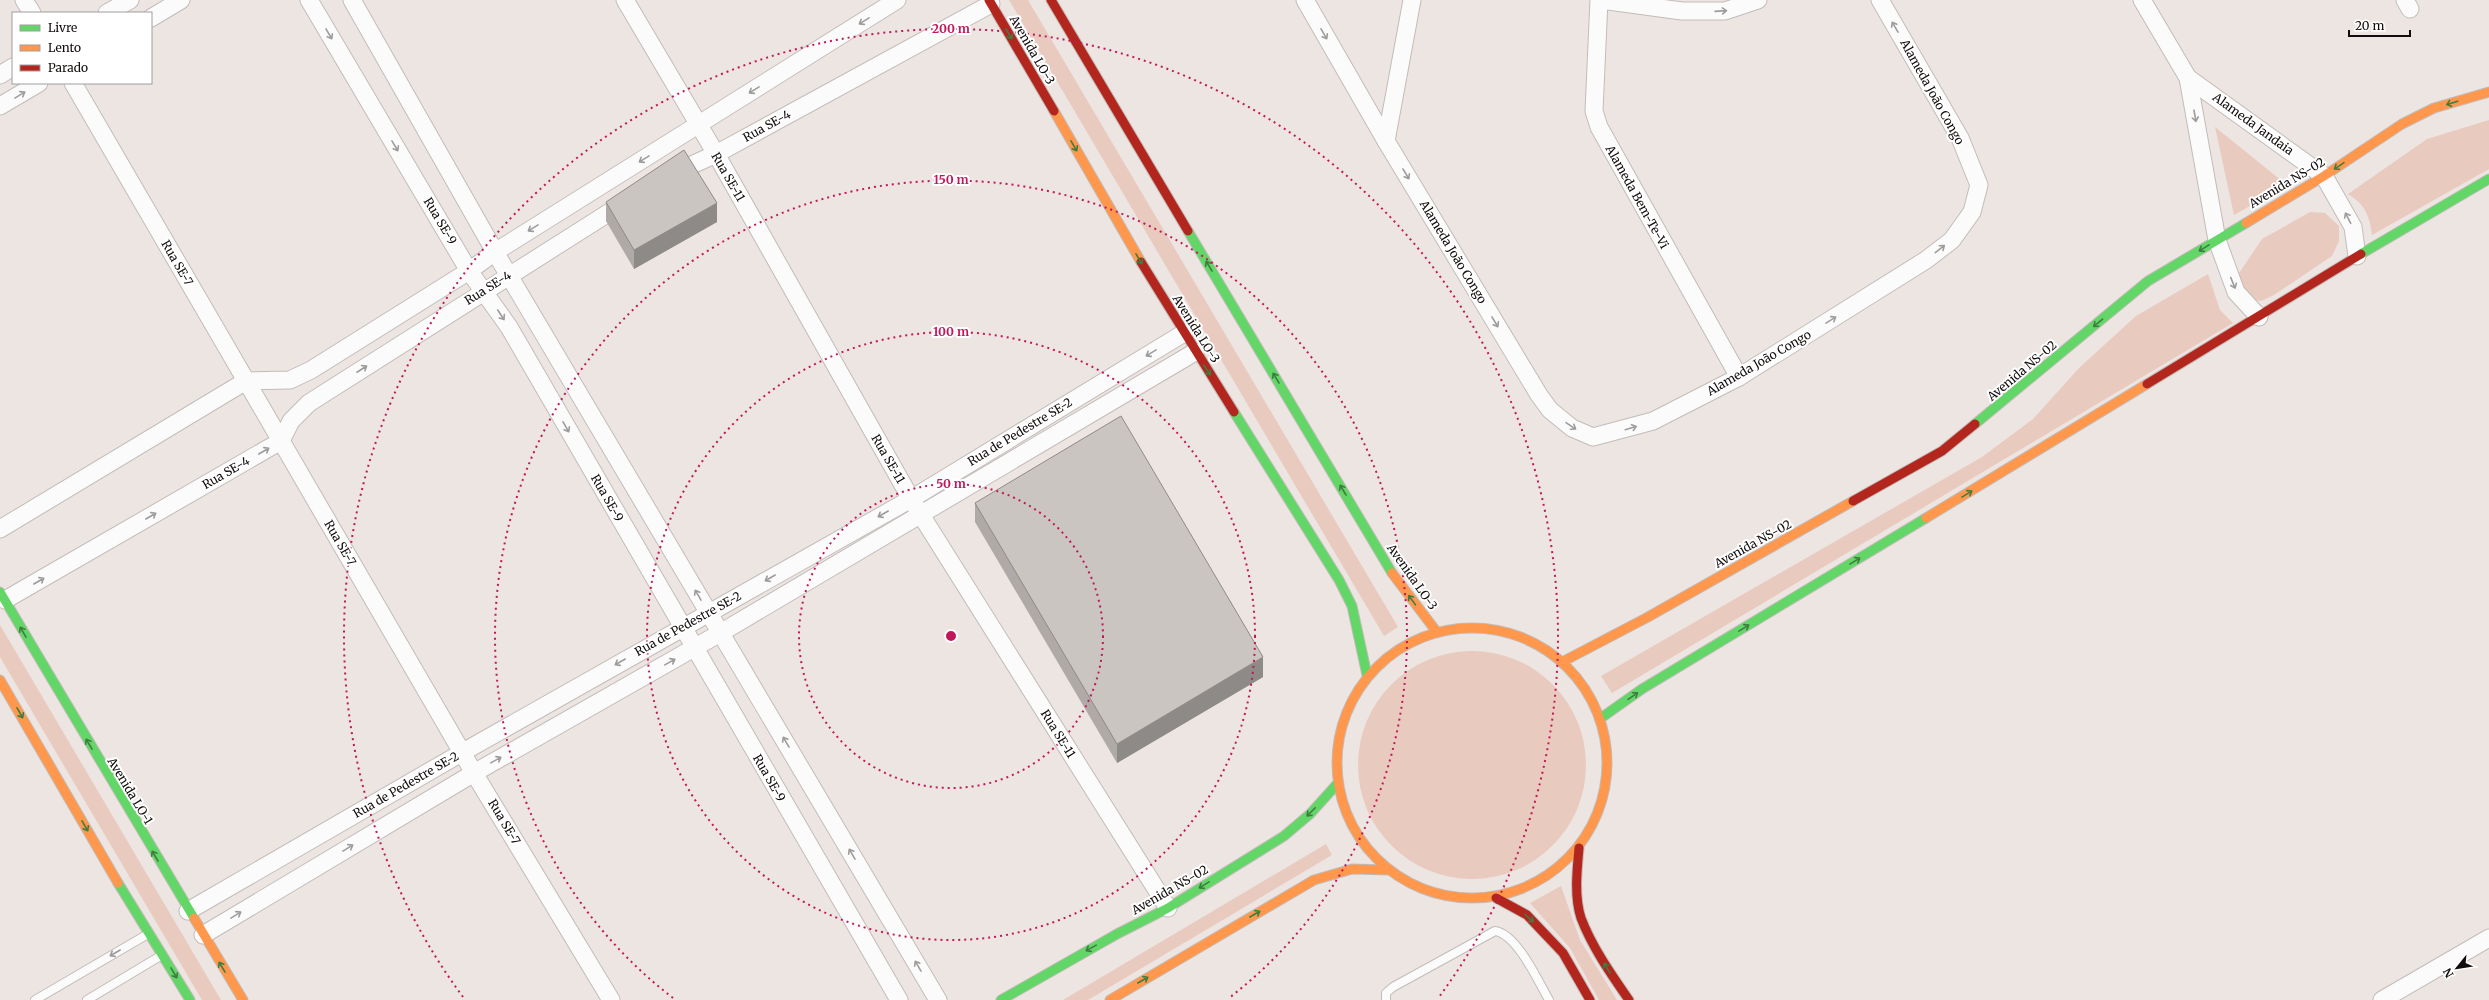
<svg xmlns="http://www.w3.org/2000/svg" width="2489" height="1000" font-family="Merriweather,serif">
  <rect width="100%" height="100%" fill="#ede5e2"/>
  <g fill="#e9cabe">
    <path d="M1009,0H1028L1398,627L1384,636Z"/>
    <path d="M2489,120V169L2372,235C2370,217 2365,204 2348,194L2427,139Z"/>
    <path d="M2215,127L2287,185L2234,215Z"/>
    <path d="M2310,212L2325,213L2339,226V241L2332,256L2274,295L2261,301L2246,298L2237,276L2262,239Z"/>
    <path d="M2208,274L2220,310L2233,323L1612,693L1601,676L1982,457L2033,419L2079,368L2136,316Z"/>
    <path d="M0,625L221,1000H202L0,657Z"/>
    <circle cx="1472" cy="765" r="114"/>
    <path d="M1326,844L1332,855L1088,1000H1063Z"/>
    <path d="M1561,886L1580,940L1617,1000H1599L1570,948L1530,903Z"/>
  </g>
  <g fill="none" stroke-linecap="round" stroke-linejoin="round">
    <defs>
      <g id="lane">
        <path d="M35,1000L148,934"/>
        <path d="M87,1000L162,955"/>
        <path d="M1386,1000V993L1393,987L1495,931C1517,934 1538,981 1549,1000"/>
      </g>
      <g id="street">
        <path d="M24,0L32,13"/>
        <path d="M309,0L469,271L509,327L899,1000"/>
        <path d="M352,0L495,252L938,1000"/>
        <path d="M625,0L716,154L911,499L1168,908"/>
        <path d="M1305,0L1386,141L1539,395L1550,410L1572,428L1593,437L1653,421L1739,377L1926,260L1952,240L1972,212L1979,185L1960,138L1880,0"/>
        <path d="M1599,0L1594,111L1599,127L1739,377"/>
        <path d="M1601,0L1682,11H1725L1758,0"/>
        <path d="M2142,0L2188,78L2217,240L2236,292L2259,317"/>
        <path d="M2405,0L2410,9"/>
        <path d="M107,13L130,0"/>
        <path d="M151,18L181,0"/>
        <path d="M0,75L13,67"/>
        <path d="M2188,78L2324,176L2353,227L2357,256"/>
        <path d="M73,83L474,773L611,1000"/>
        <path d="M0,106L39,83"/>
        <path d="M1386,141L1412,0"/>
        <path d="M672,174L716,154L991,4"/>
        <path d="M0,529L246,381L290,380L311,370L469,271L495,252L897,0"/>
        <path d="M5,600L281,441L291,421L309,403L624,203"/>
        <path d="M188,911L463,752L911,499L1184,333"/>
        <path d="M203,935L474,773L722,632L1195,352"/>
        <path d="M2382,1000L2489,938"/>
      </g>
      <g id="fast">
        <path d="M1188,231L1392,573"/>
        <path d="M2361,254L2489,179"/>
        <path d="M1234,412L1339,580L1352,606L1367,675"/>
        <path d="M1975,424L2148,281L2246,223"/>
        <path d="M0,592L194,918"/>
        <path d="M1601,718L1642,689L1926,518"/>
        <path d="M118,883L190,1000"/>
        <path d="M1001,1000L1117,934L1168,908L1284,836L1310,814L1338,783"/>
      </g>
      <g id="slow">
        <path d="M1054,111L1141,262"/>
        <path d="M2246,223L2324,176L2402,124L2434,108L2489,92"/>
        <path d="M1926,518L2147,384"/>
        <path d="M1392,573L1436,631"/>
        <circle cx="1472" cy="763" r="135"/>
        <path d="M1564,661L1648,617L1853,501"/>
        <path d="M0,680L118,883"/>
        <path d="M194,918L243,1000"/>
        <path d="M1110,1000L1314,880L1352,869L1389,870"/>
      </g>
      <g id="jam">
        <path d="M989,0L1054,111"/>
        <path d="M1051,0L1188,231"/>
        <path d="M1141,262L1234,412"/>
        <path d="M2147,384L2361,254"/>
        <path d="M1853,501L1942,451L1975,424"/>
        <path d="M1579,848C1577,870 1574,897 1581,918C1592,947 1611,974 1629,1000"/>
        <path d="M1496,898L1527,915L1563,953L1590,1000"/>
      </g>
    </defs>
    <use href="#lane" stroke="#c2bcb9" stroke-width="10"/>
    <use href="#street" stroke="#c2bcb9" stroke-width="19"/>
    <use href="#fast" stroke="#c2bcb9" stroke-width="11"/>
    <use href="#slow" stroke="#c2bcb9" stroke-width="11"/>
    <use href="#jam" stroke="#c2bcb9" stroke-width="11"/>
    <use href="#lane" stroke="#fcfbfb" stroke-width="8"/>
    <use href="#street" stroke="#fcfbfb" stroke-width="17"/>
    <use href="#fast" stroke="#63d668" stroke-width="9"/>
    <use href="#slow" stroke="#ff974d" stroke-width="9"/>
    <use href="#jam" stroke="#b3261e" stroke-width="9"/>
  </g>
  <g fill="#afa9a7">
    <path d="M606,202L717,222L634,269L606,221Z"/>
    <path d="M975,503L1263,677L1117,763L975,522Z"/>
  </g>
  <g fill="#8e8a88">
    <path d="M717,203V222L634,269V250Z"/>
    <path d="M1263,657V677L1117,763V744Z"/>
  </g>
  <g fill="#cbc5c2" stroke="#8e8a88">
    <path d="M684,150L717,203L634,250L606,202Z"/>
    <path d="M1121,416L1263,657L1117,744L975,503Z"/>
  </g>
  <defs><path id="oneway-shaft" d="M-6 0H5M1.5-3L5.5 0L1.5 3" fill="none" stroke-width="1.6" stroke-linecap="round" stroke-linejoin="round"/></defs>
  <g stroke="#9e9c9b">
    <use href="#oneway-shaft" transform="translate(1721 11) rotate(-4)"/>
    <use href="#oneway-shaft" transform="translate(864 21) rotate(148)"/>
    <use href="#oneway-shaft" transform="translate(1895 27) rotate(-120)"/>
    <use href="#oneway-shaft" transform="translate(329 34) rotate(59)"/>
    <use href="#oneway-shaft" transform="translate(1324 34) rotate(60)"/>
    <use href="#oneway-shaft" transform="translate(754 90) rotate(148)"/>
    <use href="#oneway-shaft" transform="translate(20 95) rotate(-31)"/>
    <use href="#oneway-shaft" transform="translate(2195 116) rotate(80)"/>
    <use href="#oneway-shaft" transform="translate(395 146) rotate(59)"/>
    <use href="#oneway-shaft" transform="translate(644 159) rotate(148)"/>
    <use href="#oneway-shaft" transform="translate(1406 174) rotate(59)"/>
    <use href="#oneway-shaft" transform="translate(2348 218) rotate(-117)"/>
    <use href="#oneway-shaft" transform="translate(533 228) rotate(148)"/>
    <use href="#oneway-shaft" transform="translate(1940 249) rotate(-38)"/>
    <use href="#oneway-shaft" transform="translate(2233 283) rotate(68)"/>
    <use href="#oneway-shaft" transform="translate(501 315) rotate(57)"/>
    <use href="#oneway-shaft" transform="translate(1831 320) rotate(-32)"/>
    <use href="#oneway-shaft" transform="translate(1495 322) rotate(59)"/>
    <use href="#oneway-shaft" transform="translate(1151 353) rotate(149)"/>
    <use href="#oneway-shaft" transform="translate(362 369) rotate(-33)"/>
    <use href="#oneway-shaft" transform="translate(1571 426) rotate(34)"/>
    <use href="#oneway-shaft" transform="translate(566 427) rotate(60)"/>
    <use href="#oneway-shaft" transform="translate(1631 428) rotate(-17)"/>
    <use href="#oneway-shaft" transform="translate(264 451) rotate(-30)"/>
    <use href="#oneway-shaft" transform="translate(883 514) rotate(150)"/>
    <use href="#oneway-shaft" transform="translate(151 516) rotate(-30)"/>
    <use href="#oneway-shaft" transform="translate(770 578) rotate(150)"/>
    <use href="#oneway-shaft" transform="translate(39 581) rotate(-30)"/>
    <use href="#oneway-shaft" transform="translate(698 595) rotate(-120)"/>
    <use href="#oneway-shaft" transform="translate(620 662) rotate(150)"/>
    <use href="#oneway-shaft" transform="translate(670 662) rotate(-29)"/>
    <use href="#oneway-shaft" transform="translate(786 742) rotate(-120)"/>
    <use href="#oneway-shaft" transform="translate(496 760) rotate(-29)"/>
    <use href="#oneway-shaft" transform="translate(348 848) rotate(-31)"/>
    <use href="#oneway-shaft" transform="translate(852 854) rotate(-120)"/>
    <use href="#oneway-shaft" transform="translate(236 915) rotate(-31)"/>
    <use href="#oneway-shaft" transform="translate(115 953) rotate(150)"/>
    <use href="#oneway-shaft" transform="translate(918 966) rotate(-120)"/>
  </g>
  <g stroke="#3f7c3f">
    <use href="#oneway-shaft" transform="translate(1009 34) rotate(60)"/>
    <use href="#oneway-shaft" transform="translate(2452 103) rotate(163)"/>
    <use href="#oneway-shaft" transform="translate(1074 146) rotate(60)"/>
    <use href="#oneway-shaft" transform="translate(2339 166) rotate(146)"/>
    <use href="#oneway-shaft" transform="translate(2204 248) rotate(149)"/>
    <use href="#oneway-shaft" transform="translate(1139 259) rotate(60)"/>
    <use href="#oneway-shaft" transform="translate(1209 266) rotate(-121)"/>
    <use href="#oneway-shaft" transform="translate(2098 323) rotate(140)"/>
    <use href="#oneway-shaft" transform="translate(1207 370) rotate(57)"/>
    <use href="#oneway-shaft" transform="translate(1276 378) rotate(-121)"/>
    <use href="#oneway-shaft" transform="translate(1343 490) rotate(-121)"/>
    <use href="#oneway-shaft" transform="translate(1967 494) rotate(-31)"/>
    <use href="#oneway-shaft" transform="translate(1855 561) rotate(-31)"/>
    <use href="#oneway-shaft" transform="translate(1412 600) rotate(-126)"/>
    <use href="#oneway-shaft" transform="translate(1744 628) rotate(-31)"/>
    <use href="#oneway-shaft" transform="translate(23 632) rotate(-120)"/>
    <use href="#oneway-shaft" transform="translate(1633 696) rotate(-35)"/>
    <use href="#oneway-shaft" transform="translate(20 713) rotate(60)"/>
    <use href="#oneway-shaft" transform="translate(89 744) rotate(-121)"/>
    <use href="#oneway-shaft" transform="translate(1311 812) rotate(135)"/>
    <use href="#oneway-shaft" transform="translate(85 826) rotate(60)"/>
    <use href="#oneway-shaft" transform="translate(155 856) rotate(-121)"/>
    <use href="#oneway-shaft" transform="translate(1204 885) rotate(148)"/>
    <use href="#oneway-shaft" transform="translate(1255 914) rotate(-30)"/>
    <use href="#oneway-shaft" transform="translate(1529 918) rotate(42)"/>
    <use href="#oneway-shaft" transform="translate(1091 948) rotate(151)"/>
    <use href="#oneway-shaft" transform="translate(222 967) rotate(-121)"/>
    <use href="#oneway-shaft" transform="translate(1607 968) rotate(-121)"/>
    <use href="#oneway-shaft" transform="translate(174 973) rotate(59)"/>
    <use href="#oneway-shaft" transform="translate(1143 980) rotate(-30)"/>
  </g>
  <g fill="none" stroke="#c2185b" stroke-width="2" stroke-dasharray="2 4">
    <circle cx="951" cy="636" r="152"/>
    <circle cx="951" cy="636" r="304"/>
    <path d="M673 998A456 456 0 1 1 1229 998"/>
    <path d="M463 997A607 607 0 1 1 1439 997"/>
  </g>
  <g text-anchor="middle" stroke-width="4" stroke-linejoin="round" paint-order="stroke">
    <g font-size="12" fill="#120d0c" stroke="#fff">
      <text transform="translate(1032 50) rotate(60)" y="4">Avenida LO-3</text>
      <text transform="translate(1932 92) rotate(61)" y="4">Alameda João Congo</text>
      <text transform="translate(2253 124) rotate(36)" y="4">Alameda Jandaia</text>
      <text transform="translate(767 126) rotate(-29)" y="4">Rua SE-4</text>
      <text transform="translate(728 177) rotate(60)" y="4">Rua SE-11</text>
      <text transform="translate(2287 183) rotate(-31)" y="4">Avenida NS-02</text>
      <text transform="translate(1637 197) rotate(61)" y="4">Alameda Bem-Te-Vi</text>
      <text transform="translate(440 221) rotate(59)" y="4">Rua SE-9</text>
      <text transform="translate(1453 252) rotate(59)" y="4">Alameda João Congo</text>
      <text transform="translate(177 263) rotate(60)" y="4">Rua SE-7</text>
      <text transform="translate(488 288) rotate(-32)" y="4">Rua SE-4</text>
      <text transform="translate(1196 329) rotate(58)" y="4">Avenida LO-3</text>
      <text transform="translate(1759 363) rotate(-30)" y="4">Alameda João Congo</text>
      <text transform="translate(2022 371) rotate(-40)" y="4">Avenida NS-02</text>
      <text transform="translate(1020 432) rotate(-31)" y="4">Rua de Pedestre SE-2</text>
      <text transform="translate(888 459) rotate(60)" y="4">Rua SE-11</text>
      <text transform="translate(226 473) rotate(-30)" y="4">Rua SE-4</text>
      <text transform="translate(607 498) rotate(60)" y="4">Rua SE-9</text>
      <text transform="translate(340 543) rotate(60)" y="4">Rua SE-7</text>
      <text transform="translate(1753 544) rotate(-29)" y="4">Avenida NS-02</text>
      <text transform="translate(1412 577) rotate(55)" y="4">Avenida LO-3</text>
      <text transform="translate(688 624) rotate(-29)" y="4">Rua de Pedestre SE-2</text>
      <text transform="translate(1058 734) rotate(58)" y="4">Rua SE-11</text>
      <text transform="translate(769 778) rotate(60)" y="4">Rua SE-9</text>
      <text transform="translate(406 785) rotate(-30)" y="4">Rua de Pedestre SE-2</text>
      <text transform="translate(130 791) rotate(59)" y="4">Avenida LO-1</text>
      <text transform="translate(504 822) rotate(59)" y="4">Rua SE-7</text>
      <text transform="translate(1170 890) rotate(-30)" y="4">Avenida NS-02</text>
    </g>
  </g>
  <circle cx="951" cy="636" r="6" fill="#c2185b" stroke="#fff" stroke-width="2"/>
  <g font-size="12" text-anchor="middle" font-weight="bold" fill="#c2185b" stroke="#fff" stroke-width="4" stroke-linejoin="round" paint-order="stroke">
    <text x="951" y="33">200 m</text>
    <text x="951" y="184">150 m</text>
    <text x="951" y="336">100 m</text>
    <text x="951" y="488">50 m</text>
  </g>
  <rect x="12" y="12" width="140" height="72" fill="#ffffff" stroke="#a09e9e"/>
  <rect x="20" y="25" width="20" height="6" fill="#63d668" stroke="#a09e9e"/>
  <text x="48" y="32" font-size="12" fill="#120d0c">Livre</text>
  <rect x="20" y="45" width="20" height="6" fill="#ff974d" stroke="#a09e9e"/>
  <text x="48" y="52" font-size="12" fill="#120d0c">Lento</text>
  <rect x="20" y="65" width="20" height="6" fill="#b3261e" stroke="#a09e9e"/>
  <text x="48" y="72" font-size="12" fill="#120d0c">Parado</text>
  <g transform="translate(2457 968) rotate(240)" stroke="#ffffff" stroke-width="3" paint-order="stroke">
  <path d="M0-3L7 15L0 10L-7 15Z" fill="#120d0c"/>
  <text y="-6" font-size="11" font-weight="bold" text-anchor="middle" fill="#120d0c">N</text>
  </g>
  <path d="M2349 30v6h61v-6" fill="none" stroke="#120d0c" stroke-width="2"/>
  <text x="2355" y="30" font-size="12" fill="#120d0c" stroke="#ffffff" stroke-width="3" paint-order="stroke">20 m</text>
</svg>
